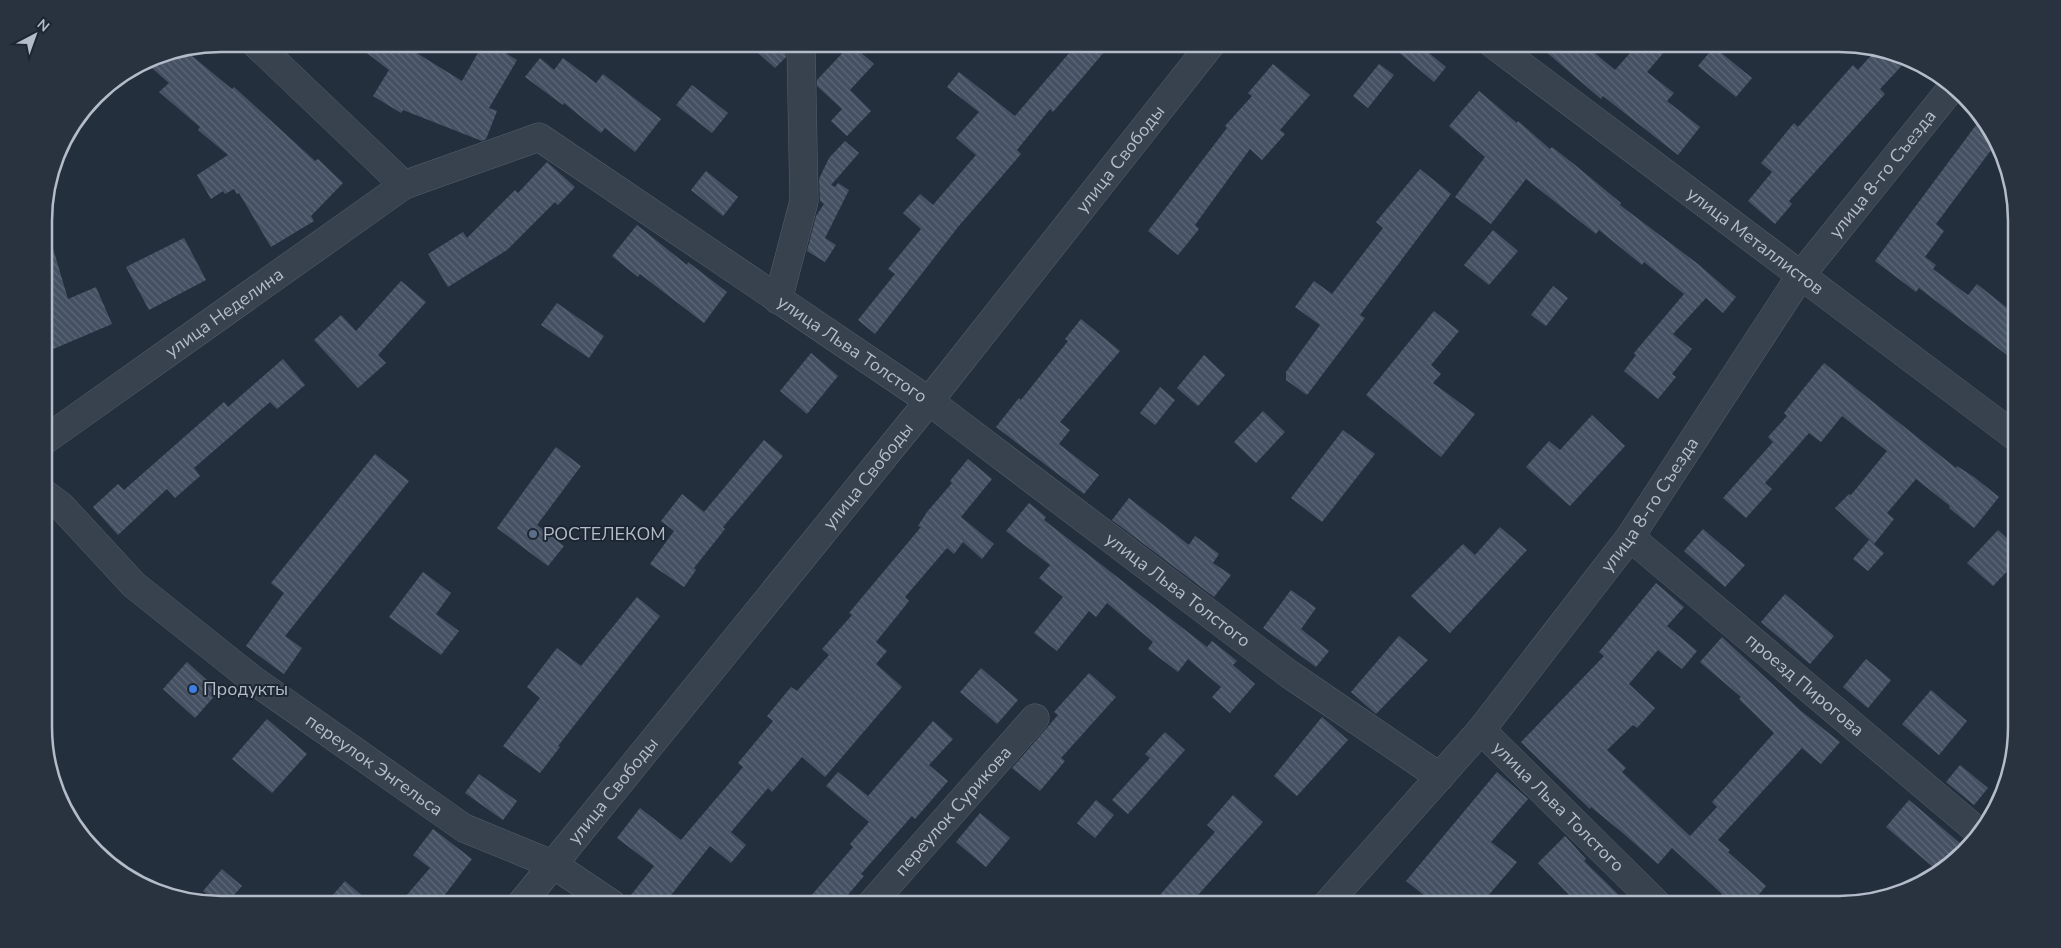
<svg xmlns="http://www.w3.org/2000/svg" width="2061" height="948" font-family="'Nunito Sans',sans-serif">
  <defs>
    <pattern id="building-back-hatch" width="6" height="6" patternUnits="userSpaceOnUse" patternTransform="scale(1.25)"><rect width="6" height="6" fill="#455162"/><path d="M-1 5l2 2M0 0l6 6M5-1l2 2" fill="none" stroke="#5d6877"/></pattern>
  </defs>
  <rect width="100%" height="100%" fill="#242f3e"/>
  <g fill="url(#building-back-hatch)">
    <path d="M355,44H402L462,81L483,44H490L517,60L489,108L497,111L486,139L482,141L403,110L401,113L373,96L389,70Z"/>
    <path d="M748,44H785L786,57L775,68Z"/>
    <path d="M851,44L874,64L850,90L871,111L847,136L831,121L842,109L817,86V80Z"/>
    <path d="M1077,44H1111L1053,112L1050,109L1017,150L1021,154L958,227L875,334L858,320L895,274L888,269L921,229L903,213L920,194L933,205L976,155L956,138L979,112L947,87L959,72L1015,116Z"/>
    <path d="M1389,44H1418L1446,67L1434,82Z"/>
    <path d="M1537,44H1584L1615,70L1638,44H1671L1647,72L1674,93L1667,101L1700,127L1678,155L1603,96L1601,99Z"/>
    <path d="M1714,47L1752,78L1736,97L1698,66Z"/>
    <path d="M186,51L232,89L234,87L315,161L318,159L343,183L311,216L314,221L271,247L239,193L237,194L234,189L225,194L223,191L211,199L197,175L228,155L198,130L200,127L159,92L169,83L145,62L154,57Z"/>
    <path d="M1875,51L1909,58L1880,89L1885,94L1789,201L1792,204L1775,224L1748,201L1772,172L1761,163L1794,123L1798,127L1853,65L1858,70Z"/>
    <path d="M540,58L554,70L563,58L596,83L603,74L661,119L635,152L605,128L601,133L564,103L563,105L525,77Z"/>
    <path d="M1273,64L1310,95L1280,130L1285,134L1262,160L1250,149L1195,225L1199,229L1178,255L1148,231L1227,128L1225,126L1252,96L1248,93Z"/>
    <path d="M1379,64L1394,75L1368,108L1353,96Z"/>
    <path d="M692,85L728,113L712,133L676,105Z"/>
    <path d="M1479,91L1517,123L1518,121L1550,149L1552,147L1575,165L1621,203L1620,205L1698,264L1736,297L1723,313L1706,298L1673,334L1692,349L1672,374L1676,377L1658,399L1624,371L1636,355L1634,353L1684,294L1644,262L1642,265L1599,230L1596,234L1526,179L1491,224L1455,197L1485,157L1449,126Z"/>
    <path d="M1982,117L1994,146L1936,224L1944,231L1925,257L1936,265L1933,269L1968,295L1977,284L2016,315V362L1919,288L1916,292L1875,261Z"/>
    <path d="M845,141L859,153L831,185L835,187L838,183L849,190L825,238L836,245L825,262L807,251L816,216L824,204L820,201L819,179L829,158Z"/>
    <path d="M547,162L575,187L558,205L555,202L507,250L448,287L428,254L463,232L467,238L515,190L518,193Z"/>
    <path d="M1420,169L1451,194L1360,315L1365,318L1307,395L1286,380V372L1320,325L1295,307L1314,281L1332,294L1383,228L1376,222Z"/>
    <path d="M706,171L738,197L723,216L691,190Z"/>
    <path d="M637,225L687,265L688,262L727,292L704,323L640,274L638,277L612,256Z"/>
    <path d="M1493,230L1518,251L1489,285L1464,265Z"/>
    <path d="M44,235H49L68,299L96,287L112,324L44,353Z"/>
    <path d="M184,238L206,280L149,310L126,267Z"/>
    <path d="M401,281L426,302L378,355L386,363L358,388L314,340L341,315L356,331Z"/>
    <path d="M1553,286L1568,298L1546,326L1531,315Z"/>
    <path d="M557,303L604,336L589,358L541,325Z"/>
    <path d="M1434,311L1459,331L1431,365L1441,374L1433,383L1475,414L1441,457L1366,395Z"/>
    <path d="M1081,319L1120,351L1060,422L1070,430L1059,444L1099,475L1084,494L996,427L1019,398L1021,400L1068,341L1065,339Z"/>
    <path d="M811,353L838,376L807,414L780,391Z"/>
    <path d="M1204,355L1225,375L1198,406L1177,388Z"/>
    <path d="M283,359L305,385L277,409L270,402L194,468L200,476L175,498L167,489L118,535L93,507L118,484L124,490L224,402L228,407Z"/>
    <path d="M1824,363L1956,468L1957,466L1974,477L1999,497L1974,528L1949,508L1950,506L1916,479L1887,513L1894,519L1874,544L1835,508L1849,494L1851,495L1887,451L1842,416L1821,442L1809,433L1765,483L1772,489L1746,518L1723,498L1773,442L1768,437L1787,416L1784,413Z"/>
    <path d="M1160,387L1175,400L1155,425L1140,413Z"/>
    <path d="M1263,411L1285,432L1256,463L1234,442Z"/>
    <path d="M1592,415L1625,446L1570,506L1526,467L1549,441L1560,450Z"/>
    <path d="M1343,430L1375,454L1322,522L1291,498Z"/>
    <path d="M764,440L783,456L723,527L725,529L694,568L696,570L684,587L650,564L674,531L661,521L682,494L704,512Z"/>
    <path d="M556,447L581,466L537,525L564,546L548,566L497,528Z"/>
    <path d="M375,454L409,481L285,636L302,648L284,674L246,646L284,593L271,583Z"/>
    <path d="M968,459L992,479L961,517L994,544L982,559L963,542L954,554L947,548L905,597L909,601L876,642L887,651L876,664L902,687L825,777L802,757L772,792L768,788L731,832L746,845L731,863L710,846L664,904H643L631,895L654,866L617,838L640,808L681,840L743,767L738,763L773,721L767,716L791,687L797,691L829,655L822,649L852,615L849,613L921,527L918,526L927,512L952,483L950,481Z"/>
    <path d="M1129,498L1189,545L1195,536L1219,554L1213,563L1231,575L1214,597L1112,520Z"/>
    <path d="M1029,503L1046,517L1044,520L1207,647L1212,641L1237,661L1233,665L1255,684L1230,713L1212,697L1221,687L1188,659L1178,672L1148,649L1153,642L1107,603L1096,617L1089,611L1057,651L1034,633L1063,597L1039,578L1050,565L1006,531Z"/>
    <path d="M1500,527L1527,550L1450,633L1411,596L1463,544L1475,555Z"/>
    <path d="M1703,529L1745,565L1725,587L1684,551Z"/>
    <path d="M1998,530L2017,547V561L1993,586L1967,563Z"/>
    <path d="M1869,540L1884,553L1868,571L1853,559Z"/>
    <path d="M423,572L451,593L436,614L459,631L441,655L389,617Z"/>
    <path d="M1656,583L1684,607L1667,626L1697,651L1682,669L1658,650L1629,684L1655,708L1637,728L1633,725L1607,750L1626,768L1622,772L1690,836L1717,807L1712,802L1774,733L1739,699L1741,697L1700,662L1722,637L1801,711L1840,742L1821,764L1802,748L1718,840L1730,850L1728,852L1766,886L1751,904H1713L1722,894L1672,848L1658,864L1624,834L1591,807L1590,809L1521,742L1604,656L1599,652Z"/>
    <path d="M1291,590L1316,608L1301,629L1329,651L1316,667L1263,628Z"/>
    <path d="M1785,594L1834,636L1810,664L1761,622Z"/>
    <path d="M637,597L660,616L558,746L560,747L540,773L503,746L540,698L527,687L557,648L581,666Z"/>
    <path d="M1399,636L1428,660L1376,714L1351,692Z"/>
    <path d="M1866,659L1891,680L1868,708L1843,687Z"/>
    <path d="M187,662L219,691L195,718L163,689Z"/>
    <path d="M981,668L1018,700L997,724L960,692Z"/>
    <path d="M1089,673L1116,697L1061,758L1065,761L1040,791L1012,768L1058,715L1054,712Z"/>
    <path d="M1931,690L1967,721L1939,755L1902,724Z"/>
    <path d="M1322,717L1348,740L1297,796L1274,776Z"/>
    <path d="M267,719L307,754L272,793L232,759Z"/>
    <path d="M933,721L953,739L929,765L948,781L915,819L912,816L861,874L864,876L840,904H804L853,847L850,844L869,822L826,786L838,772L868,796Z"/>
    <path d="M1165,732L1185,750L1128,814L1112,800L1150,758L1145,754Z"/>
    <path d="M1960,765L1988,788L1974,805L1946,782Z"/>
    <path d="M1497,772L1528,799L1491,842L1517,862L1481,904H1435L1406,881Z"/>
    <path d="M479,774L517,801L503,820L465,793Z"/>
    <path d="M1233,795L1263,822L1190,904H1152L1215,832L1207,825Z"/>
    <path d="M1096,800L1114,815L1095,838L1077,823Z"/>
    <path d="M1909,800L1967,849L1940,873L1886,827Z"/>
    <path d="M980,813L1010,838L986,867L956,842Z"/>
    <path d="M433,829L472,859L438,904H399L430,868L413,855Z"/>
    <path d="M1565,836L1586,859L1584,861L1628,904H1578L1538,863Z"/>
    <path d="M222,869L242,886L226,904L217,903L203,891Z"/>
    <path d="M345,881L372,904H325Z"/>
  </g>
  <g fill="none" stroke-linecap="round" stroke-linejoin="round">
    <defs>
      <g id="minor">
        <path id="s1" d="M256,44L404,185L539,137L929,401L1289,674L1440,777"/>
        <path id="s2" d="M1493,44L2016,437"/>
        <path d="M778,300L804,201L801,44"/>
        <path id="s3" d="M45,440L404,185"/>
        <path id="s4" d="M45,494L61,506L134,585L252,679L464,828L554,865L612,904"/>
        <path id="s5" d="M1630,537L1980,833"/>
        <path id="s6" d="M1481,730L1657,904"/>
        <path id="s7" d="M521,904L929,401L1211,44"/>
        <path id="s8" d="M871,904L1035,718"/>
        <path id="s9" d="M1327,904L1481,730L1630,537L1801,275L1950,90"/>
      </g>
    </defs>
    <use href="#minor" stroke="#565f6c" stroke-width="29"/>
    <use href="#minor" stroke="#38414e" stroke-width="28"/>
  </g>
  <circle fill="#5c6f8a" stroke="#1d2633" stroke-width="2" cx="533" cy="534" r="5"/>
  <circle fill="#3f7fe0" stroke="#1d2633" stroke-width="2" cx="193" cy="689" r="5"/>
  <g text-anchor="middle" stroke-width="4" stroke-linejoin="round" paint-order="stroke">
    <g font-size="18" fill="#b4bcc9" stroke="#1d2633">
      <text dy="6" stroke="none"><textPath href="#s7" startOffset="956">улица Свободы</textPath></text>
      <text dy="6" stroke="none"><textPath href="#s9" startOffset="919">улица 8-го Съезда</textPath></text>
      <text dy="6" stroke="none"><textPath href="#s2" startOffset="328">улица Металлистов</textPath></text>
      <text dy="6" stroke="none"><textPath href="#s3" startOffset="220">улица Неделина</textPath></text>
      <text dy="6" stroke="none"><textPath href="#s1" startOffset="726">улица Льва Толстого</textPath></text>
      <text dy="6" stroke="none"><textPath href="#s7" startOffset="551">улица Свободы</textPath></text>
      <text dy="6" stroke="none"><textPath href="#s9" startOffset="514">улица 8-го Съезда</textPath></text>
      <text dy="6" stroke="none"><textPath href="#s1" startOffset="1131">улица Льва Толстого</textPath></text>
      <text dy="6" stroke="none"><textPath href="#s5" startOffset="229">проезд Пирогова</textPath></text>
      <text dy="6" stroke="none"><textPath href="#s4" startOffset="428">переулок Энгельса</textPath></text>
      <text dy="6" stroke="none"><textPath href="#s7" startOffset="146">улица Свободы</textPath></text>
      <text dy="6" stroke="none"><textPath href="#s6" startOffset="109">улица Льва Толстого</textPath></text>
      <text dy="6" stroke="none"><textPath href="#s8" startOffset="124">переулок Сурикова</textPath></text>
    </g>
    <g font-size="18" fill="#b4bcc9" stroke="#1d2633" text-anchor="start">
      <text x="543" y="540">РОСТЕЛЕКОМ</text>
      <text x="203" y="695">Продукты</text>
    </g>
  </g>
  <path d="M0 0H2061V948H0ZM221 52H1839A169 169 0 0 1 2008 221V727A169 169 0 0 1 1839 896H221A169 169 0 0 1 52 727V221A169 169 0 0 1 221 52Z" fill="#29323f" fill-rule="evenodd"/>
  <path fill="none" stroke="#b4bcc9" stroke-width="2.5" d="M221 52H1839A169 169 0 0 1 2008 221V727A169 169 0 0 1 1839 896H221A169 169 0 0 1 52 727V221A169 169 0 0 1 221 52Z"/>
  <g transform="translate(35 35) rotate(41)" stroke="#1d2633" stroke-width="4" paint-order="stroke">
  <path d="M0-4L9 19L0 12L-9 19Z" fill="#b4bcc9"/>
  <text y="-8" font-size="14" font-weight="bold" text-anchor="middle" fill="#b4bcc9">N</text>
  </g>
</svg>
